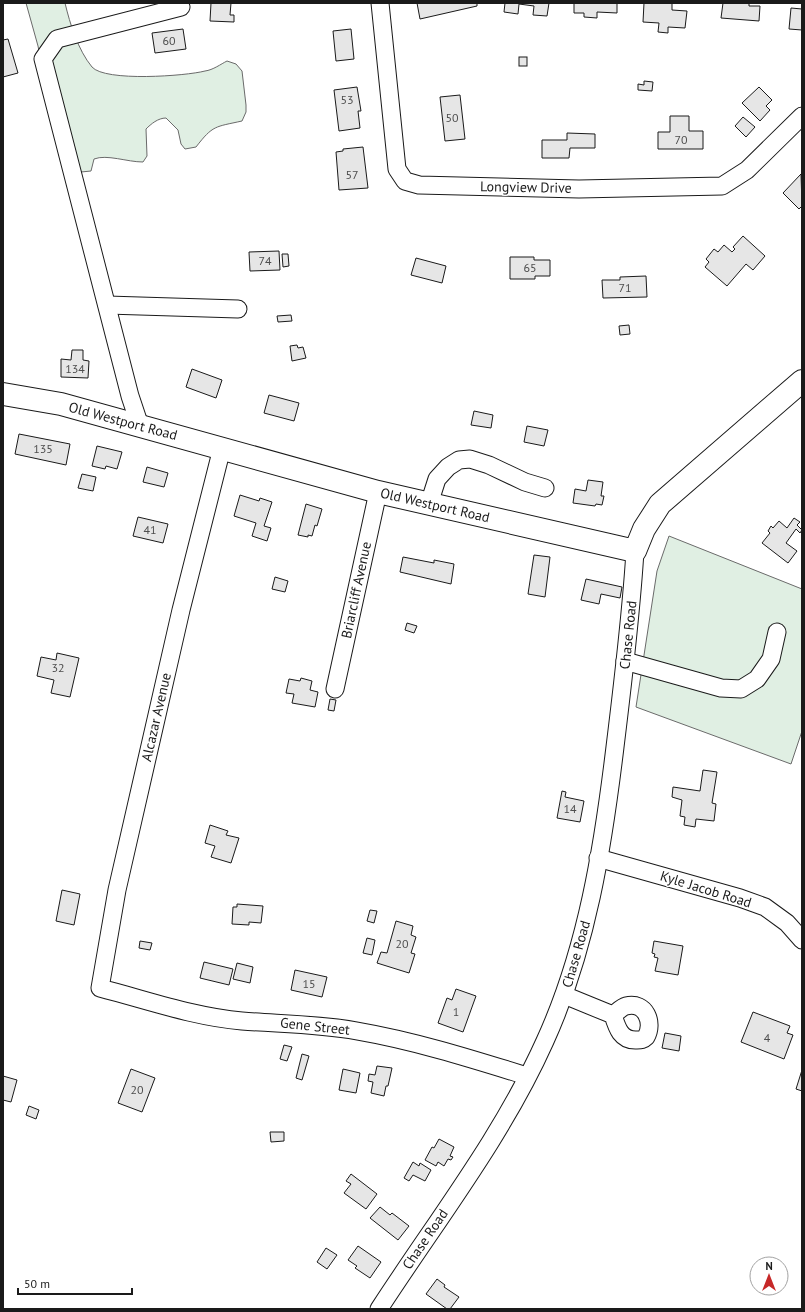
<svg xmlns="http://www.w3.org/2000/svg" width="805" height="1312" font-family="'PT Sans',sans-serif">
  <rect width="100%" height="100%" fill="#fff"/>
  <g fill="#e0efe3" stroke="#6a6a6a">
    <path d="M26,3H65C70,24 78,50 92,67C105,82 186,76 205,71C213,70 221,64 227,61L236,64L242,71L246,105V112L242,121C215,127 213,125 196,147L185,149L181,144L178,130L166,118C158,118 151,124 146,129L147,156L143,162C127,162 107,154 94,159L91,171L81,172L52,119L38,46Z"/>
    <path d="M669,536L802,589V731L791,764L636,707L657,571Z"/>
  </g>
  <g fill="#e6e6e6" stroke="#1a1a1a">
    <path d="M211,3H231L230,15H234V22L210,21Z"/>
    <path d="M417,3H477V6L420,19Z"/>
    <path d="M505,3H549L547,16L533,15L534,6L519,4L518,14L504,12Z"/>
    <path d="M574,3H617V13L597,12V18L584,17V13H574Z"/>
    <path d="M644,3H672V10L687,11L685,28L668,27V33L658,32L659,23L643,22Z"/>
    <path d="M723,3H749V6H760L759,21L721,18Z"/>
    <path d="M791,8L802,9V30L789,29Z"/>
    <path d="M183,29L186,49L155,53L152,33Z"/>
    <path d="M351,29L354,59L336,61L333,31Z"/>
    <path d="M8,39L18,73L3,77V40Z"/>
    <rect x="519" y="57" width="8" height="9"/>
    <path d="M644,81L653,82L652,91L638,90V84L644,85Z"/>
    <path d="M357,87L361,111H358L360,128L339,131L334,90Z"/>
    <path d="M759,87L772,100L766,106L770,110L760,121L742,103Z"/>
    <path d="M460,95L465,139L445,141L440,97Z"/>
    <path d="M670,116H689V131H703V149H658V132H670Z"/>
    <path d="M743,117L755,127L746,137L735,126Z"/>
    <path d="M567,133L595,134V148H570L569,158H542V140H567Z"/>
    <path d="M363,147L368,188L339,190L336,152L343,151V149Z"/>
    <path d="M801,174L802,206L799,209L783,193Z"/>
    <path d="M743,236L765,256L753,270L746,264L727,286L705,267L709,262L706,259L714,249L718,252L724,245L732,252L735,249L733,247Z"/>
    <path d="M279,251L280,270L250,271L249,252Z"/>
    <path d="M282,254H288L289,266L283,267Z"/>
    <path d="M510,257H534V260H550V276H535V279H510Z"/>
    <path d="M416,258L446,266L442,283L411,275Z"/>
    <path d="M646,276L647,297L603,298L602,280H620V277Z"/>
    <path d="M291,315L292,321L278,322L277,316Z"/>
    <path d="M629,325L630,334L620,335L619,326Z"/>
    <path d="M297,345L298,348L303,347L306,358L292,361L290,346Z"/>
    <path d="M72,350H83V360L89,361L88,378L61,377V359L71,360Z"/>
    <path d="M192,369L222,380L216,398L186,387Z"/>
    <path d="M269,395L299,403L294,421L264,413Z"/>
    <path d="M474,411L493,415L491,428L471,425Z"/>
    <path d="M527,426L548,430L544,446L524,442Z"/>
    <path d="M19,434L70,444L66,465L15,454Z"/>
    <path d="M97,446L122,452L117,469L106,466L105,469L92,466Z"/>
    <path d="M147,467L168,473L164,487L143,482Z"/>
    <path d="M82,474L96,477L93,491L78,488Z"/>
    <path d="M588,480L603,482L601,496H604L602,505L596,504L595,506L573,503L575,489L586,491Z"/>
    <path d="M240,495L259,501L260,498L272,502L264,526L271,528L267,541L252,536L256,523L234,516Z"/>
    <path d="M306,504L322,509L317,526L315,525L312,536L308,535V537L298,535Z"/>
    <path d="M138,517L168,524L163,543L133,536Z"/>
    <path d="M794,518L800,522L797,525L802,530L800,533L796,529L786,543L797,551L788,563L762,543L770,533L768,531L771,526L773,528L779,521L787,528Z"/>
    <path d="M534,555L550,557L545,597L528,594Z"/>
    <path d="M403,557L434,563V560L454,564L451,584L400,572Z"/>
    <path d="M275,577L288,581L285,592L272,589Z"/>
    <path d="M586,579L622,587L620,598L601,594L599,604L581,600Z"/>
    <path d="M407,623L417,626L414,633L405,630Z"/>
    <path d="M57,653L79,658L70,697L51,693L54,680L37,676L41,657L56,660Z"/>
    <path d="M301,678L312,681L310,690L318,692L315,707L292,703L294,694L286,693L289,679L300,681Z"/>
    <path d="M330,699L336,700L334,711L328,710Z"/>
    <path d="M703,770L717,772L712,803L716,804L714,821L696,819L695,827L684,825L685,817L680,816L682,800L672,797L673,787L700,791Z"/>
    <path d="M562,791L566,792L565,797L584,801L580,822L557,818Z"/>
    <path d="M210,825L228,831L226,835L239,838L231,863L211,857L215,846L205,843Z"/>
    <path d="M62,890L80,894L74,925L56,921Z"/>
    <path d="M237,904L263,906L261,923L249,922V925L232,924L233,907H237Z"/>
    <path d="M370,910L377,911L374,923L367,921Z"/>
    <path d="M396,921L413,926L411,935L416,937L411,953L415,954L409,973L377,963L381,952L387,953Z"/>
    <path d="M367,938L375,940L372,955L363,953Z"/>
    <path d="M140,941L152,943L150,950L139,948Z"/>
    <path d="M654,941L683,946L678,975L655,971L658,958L654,957L655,954L652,953Z"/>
    <path d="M204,962L233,969L229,985L200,978Z"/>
    <path d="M237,963L253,967L250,983L233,979Z"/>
    <path d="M295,970L327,977L322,997L291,990Z"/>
    <path d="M456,989L476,996L463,1032L438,1023L447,998L452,1000Z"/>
    <path d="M753,1012L790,1026L787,1033L793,1035L784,1059L741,1042Z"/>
    <path d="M665,1033L681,1036L679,1051L662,1048Z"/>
    <path d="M284,1045L292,1047L287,1061L280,1059Z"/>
    <path d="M302,1054L309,1056L302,1080L296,1078Z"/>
    <path d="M377,1066L392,1068L388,1086H386L384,1096L371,1093L373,1082L368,1081L369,1074L375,1075Z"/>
    <path d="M131,1069L155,1078L142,1112L118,1103Z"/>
    <path d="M343,1069L360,1073L356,1093L339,1090Z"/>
    <path d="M802,1070V1091L796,1089Z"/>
    <path d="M3,1076L17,1080L11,1102L3,1100Z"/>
    <path d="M29,1106L39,1110L36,1119L26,1115Z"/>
    <path d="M270,1132H284V1141L271,1142Z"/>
    <path d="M439,1139L454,1147L450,1156L453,1157L451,1160L448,1159L444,1166L438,1162L436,1166L425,1160L432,1147L434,1148Z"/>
    <path d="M413,1162L419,1166L420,1163L431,1170L425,1181L413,1175L409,1181L404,1178Z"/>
    <path d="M351,1174L377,1194L366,1209L344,1193L351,1184L346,1181Z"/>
    <path d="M380,1207L390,1215L392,1213L409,1226L398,1240L370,1218Z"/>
    <path d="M358,1246L381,1262L370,1278L355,1268L357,1266L348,1260Z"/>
    <path d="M326,1248L337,1255L327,1269L317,1262Z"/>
    <path d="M437,1279L445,1285L444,1287L459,1297L450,1309H447L426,1294Z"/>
  </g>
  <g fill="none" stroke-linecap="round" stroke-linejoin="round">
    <defs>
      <g id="minor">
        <path d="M380,3L397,169L405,181L419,185L579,189L722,186L747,170L802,116"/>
        <path d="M107,305L238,309"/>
        <path d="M140,426L130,396L43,59L57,39L181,7"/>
        <path d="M222,448L181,610L117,890L100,988C147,1000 194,1017 242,1021C281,1024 319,1024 357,1031C415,1041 472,1059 527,1076"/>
        <path d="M429,504L437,479L448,467L459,460L470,459L489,465L525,482L545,488"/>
        <path d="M625,661L721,688L741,689L757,679L771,659L777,632"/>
        <path d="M335,689L378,492"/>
        <path d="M598,858L740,898L765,907L787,923L802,940"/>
        <path d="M564,995L613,1015C617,1028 621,1041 637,1040C641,1040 643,1040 646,1037C654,1023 646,1001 626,1006C622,1007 617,1012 613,1015"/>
        <path d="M379,1309C436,1221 502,1137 545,1041C587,949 603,847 615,747C623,682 631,617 635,551"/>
      </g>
      <path id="major" d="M3,394L61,404L378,492L635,551L644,529L660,504L802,381"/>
    </defs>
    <use href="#minor" stroke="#1a1a1a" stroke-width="19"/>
    <use href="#major" stroke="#1a1a1a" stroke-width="24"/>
    <use href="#minor" stroke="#fff" stroke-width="17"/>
    <use href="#major" stroke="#fff" stroke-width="22"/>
  </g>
  <g text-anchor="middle" stroke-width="3" stroke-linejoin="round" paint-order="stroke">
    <g font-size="12" fill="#4d4d4d">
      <text x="169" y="45">60</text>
      <text x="347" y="104">53</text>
      <text x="452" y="122">50</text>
      <text x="681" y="144">70</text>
      <text x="352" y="179">57</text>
      <text x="265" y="265">74</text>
      <text x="530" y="272">65</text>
      <text x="625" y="292">71</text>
      <text x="75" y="373">134</text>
      <text x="43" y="453">135</text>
      <text x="150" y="534">41</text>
      <text x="58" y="672">32</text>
      <text x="570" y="813">14</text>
      <text x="402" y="948">20</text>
      <text x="309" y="988">15</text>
      <text x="456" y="1016">1</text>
      <text x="767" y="1042">4</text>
      <text x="137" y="1094">20</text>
    </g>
    <g font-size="14" fill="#1a1a1a" stroke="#fff">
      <text transform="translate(526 187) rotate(1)" y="5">Longview Drive</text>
      <text transform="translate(123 421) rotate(15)" y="5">Old Westport Road</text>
      <text transform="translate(435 505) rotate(13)" y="5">Old Westport Road</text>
      <text transform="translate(356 590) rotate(-78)" y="5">Briarcliff Avenue</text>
      <text transform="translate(628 635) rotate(-84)" y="5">Chase Road</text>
      <text transform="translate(156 717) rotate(-77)" y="5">Alcazar Avenue</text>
      <text transform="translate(706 889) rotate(17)" y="5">Kyle Jacob Road</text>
      <text transform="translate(576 954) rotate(-74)" y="5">Chase Road</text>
      <text transform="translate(315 1026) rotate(6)" y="5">Gene Street</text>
      <text transform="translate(425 1239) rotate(-56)" y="5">Chase Road</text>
    </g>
  </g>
  <rect width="805" height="1312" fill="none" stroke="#1a1a1a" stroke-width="8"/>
  <g transform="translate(769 1276)"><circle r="19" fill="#ffffff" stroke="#a3a3a3"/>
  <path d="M0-3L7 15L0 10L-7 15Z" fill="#c62828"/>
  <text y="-6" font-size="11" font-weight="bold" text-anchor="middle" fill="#1a1a1a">N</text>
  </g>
  <path d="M18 1288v6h114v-6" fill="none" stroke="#1a1a1a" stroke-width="2"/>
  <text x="24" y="1288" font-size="12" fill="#1a1a1a" stroke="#ffffff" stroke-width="3" paint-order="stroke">50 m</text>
</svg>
